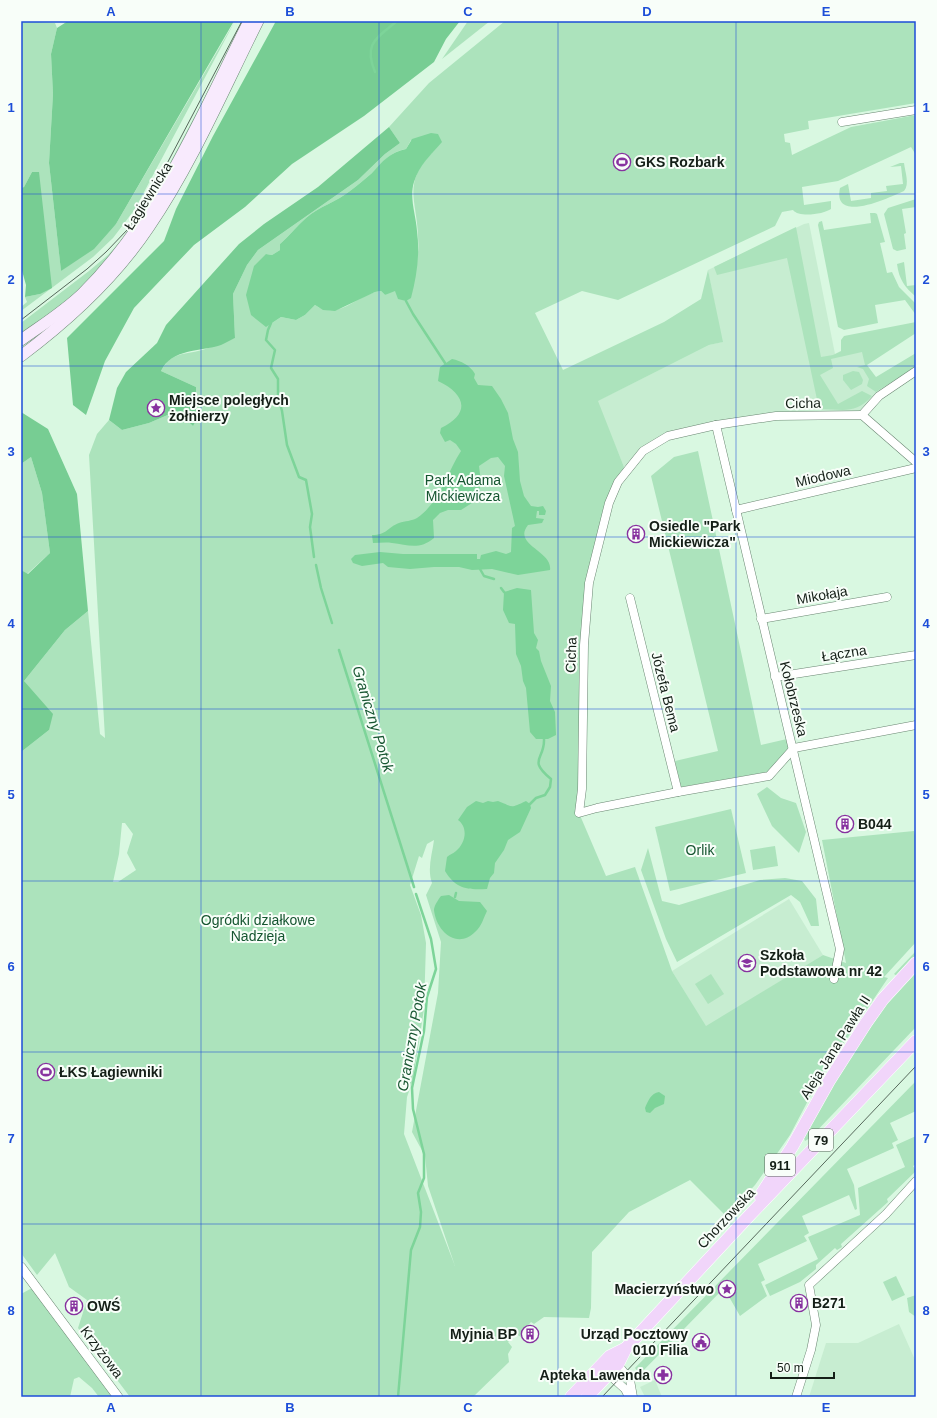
<svg xmlns="http://www.w3.org/2000/svg" width="937" height="1418" font-family="Helvetica,sans-serif">
  <rect width="100%" height="100%" fill="#d9f8e1"/>
  <g fill="#c7edd1">
    <path d="M809,223L835,354L864,349L866,364L877,394L866,412H777L716,421L667,433L640,449L624,467L597,401L709,345L722,342L708,270L804,224Z"/>
    <path d="M789,899L823,955L706,1027L672,971Z"/>
    <path d="M899,1324L916,1362V1397H809L826,1343H858Z"/>
    <path d="M655,1380L662,1397H645L640,1387Z"/>
  </g>
  <g fill="#ace3bc" fill-rule="evenodd">
    <path d="M21,21L55,23L57,28L51,54L53,94L49,163L61,271L116,224L235,21L135,209L113,238L93,257L21,311V307L27,302L25,297L40,294L32,172L24,187L21,188Z"/>
    <path d="M245,21C246,25 226,61 222,69C177,158 134,258 50,318C42,323 31,333 21,333V323L89,271L108,255L130,231L153,195Z"/>
    <path d="M468,21H490L442,59Z"/>
    <path d="M505,21H916V103L808,121L809,129L784,134L785,142L790,143L792,155L851,127L916,115V155L911,147L838,181L802,187L804,205L831,201V209C824,214 799,218 793,210L782,212L775,226L618,300L582,291L535,313L563,370L664,322L701,299L708,270L723,342L709,345L598,401L624,467L609,503L589,583L579,813L606,876L635,867L672,971L706,1026L823,955L846,963L822,840L914,831L916,841V942L884,977L888,978L835,1056L812,1093L790,1135L755,1185L726,1216L690,1180L629,1212L592,1252L591,1308L589,1318L544,1317L534,1324L531,1322L522,1332L524,1335L521,1337L516,1334L508,1342L512,1347L508,1354L509,1362L473,1397H130L78,1328L87,1300L69,1287L55,1253L37,1275L21,1253V752L49,730L24,681L65,630L88,611L100,734L105,738L89,455L97,434L109,420L122,430L149,423L177,411L193,426L196,387L161,371C171,353 181,355 198,351C211,348 223,342 235,338L233,294L247,265L258,250L358,180L385,154L400,143L389,127L429,83ZM411,140L432,153C402,183 417,201 418,236C418,241 419,247 418,252C416,258 410,265 407,271C399,285 400,287 385,295L381,291L375,292C354,299 336,320 315,305L305,315L296,320L281,317L269,325L266,254L272,255L280,250V244C289,236 297,226 306,218C320,206 336,202 350,191C358,185 365,179 372,173C382,163 391,151 406,149ZM122,823H125L133,834L127,853L136,870L118,882H113L119,854ZM434,840C432,855 427,869 432,883L426,895L441,942L438,993L412,1132L425,1156L428,1186L455,1266L404,1134L407,1097L413,1080L424,1009L426,943L421,915L410,885L419,856L422,858L427,844Z"/>
    <path d="M900,163H904C905,172 910,184 904,191C891,197 832,225 840,188L848,184L851,201L871,198V193L887,191L886,186L903,184L901,166L890,167Z"/>
    <path d="M916,199V207L902,209L906,233L904,234L906,249L897,251L893,249L884,214L888,208Z"/>
    <path d="M870,213H875L877,214L885,242L880,243L887,273L892,272L899,287L916,304V315L905,300L875,305L878,323L844,330L838,327L818,225L819,222L822,221L824,230L871,223Z"/>
    <path d="M796,227L821,357L833,355L841,351V340L844,336L916,322V333L867,365L876,377L916,353V367L876,392L867,386L869,379L863,369L857,367L865,365L862,352L831,359L833,368L820,375L838,404L862,391L872,396C855,415 843,409 819,409L787,258L717,275L714,267Z"/>
    <path d="M904,262L907,286L916,285V297C905,287 899,280 897,264Z"/>
    <path d="M853,371L859,372L863,380L862,384L851,390L843,380V375Z"/>
    <path d="M698,451L761,745L787,739L791,756L767,772L681,787L675,761L718,751L651,476L674,457Z"/>
    <path d="M31,457L42,493L50,553L27,574L21,570V464Z"/>
    <path d="M767,787L781,798L796,803L806,832L799,853L772,826L757,794Z"/>
    <path d="M731,809L746,873L670,891L655,827Z"/>
    <path d="M775,846L778,866L753,870L750,850Z"/>
    <path d="M648,848L662,901L679,905L760,880L785,878L802,881L816,899L819,926H811L800,902L791,895L677,962L666,939L641,870Z"/>
    <path d="M916,951V957L897,976L894,974Z"/>
    <path d="M916,971V1027L810,1138L805,1141L804,1138L828,1091L886,1004Z"/>
    <path d="M711,974L724,994L708,1004L695,984Z"/>
    <path d="M916,1081V1111L890,1123L898,1140L892,1143L894,1148L847,1169L854,1185L857,1209L855,1210L849,1195L802,1216L809,1233L804,1236L807,1241L758,1264L765,1280L761,1282L767,1296L740,1316L724,1288L640,1374L635,1368Z"/>
    <path d="M916,1136V1164L913,1166L916,1171L887,1199L888,1202L841,1244L842,1247L837,1250L835,1248L816,1265V1269L800,1282L770,1296L765,1285L818,1259L808,1237L860,1215L858,1188L905,1167L896,1145Z"/>
    <path d="M896,1276L905,1295L892,1301L883,1282Z"/>
    <path d="M32,1288L113,1397H99L92,1388L79,1377L74,1379L70,1397H21V1294Z"/>
    <path d="M916,1295V1317L909,1312L907,1298Z"/>
  </g>
  <g fill="#77cd93">
    <path d="M68,21H234L116,224L94,249L61,271L49,163L53,94L51,54L57,28Z"/>
    <path d="M276,21H460L446,39L434,62L364,116L292,164L245,207L194,245L134,308L105,361L86,415L73,405L67,338L164,241L176,209L213,136Z"/>
    <path d="M389,127L400,143L385,154L358,180L258,250L247,265L233,294L235,338C230,340 226,343 221,345C200,352 172,348 161,371L196,387V420L193,426L177,411L149,423L122,430L109,420L117,388L126,372L157,343L166,325L239,244L264,224L318,187Z"/>
    <path d="M32,172H39L52,288L40,294L25,297L26,285L21,267V188L24,187Z"/>
    <path d="M21,412L48,429L77,494L88,611L65,630L24,681L53,714L49,730L21,752V570L28,574L50,553L42,493L31,457L21,464Z"/>
  </g>
  <g fill="#7dd499">
    <path d="M431,133L438,134L442,142C431,155 419,165 414,182C409,198 416,215 417,231C420,253 417,276 411,298L406,301L398,299L395,291L385,295L381,291L375,292L335,311L323,310L315,305L305,315L296,320L281,317L266,327L251,315L246,295L254,266L266,254L272,255L280,250V244C289,236 297,226 306,218C320,206 336,202 350,191C358,185 365,179 372,173C382,162 390,152 406,149L412,139Z"/>
    <path d="M452,359C461,361 470,365 475,374L474,378L478,385L492,386L501,399L508,413L513,439L518,452L520,481L524,496L531,506L538,507L543,506L546,511L545,515H539V511H537L536,518L544,519L542,523L528,525C512,545 553,551 550,570L518,575L492,569L472,570L459,567H434L410,569L388,567L383,563L362,566L353,563L351,559L355,555L380,552L403,554H477V559H480L481,555L496,551L506,554L511,552L512,528L515,526L504,476L505,466L498,457L491,458L479,466L481,482L479,493L475,501L461,510H448L440,513L433,520L434,538C420,550 408,545 392,543C386,542 379,543 373,543L372,535C387,535 388,527 399,523C405,521 412,521 417,518C441,501 446,474 461,451L456,444L450,440L445,442L440,433L441,428C471,414 466,394 438,381L440,367Z"/>
    <path d="M517,588L531,590L534,633L538,640L536,648L539,651L541,661L551,686L550,701L555,712L556,735L548,739H536L530,732L526,688L523,681L521,666L516,654L515,624L509,623L503,610L504,592Z"/>
    <path d="M476,801L483,803L488,801L493,802L498,801C514,807 509,809 526,801L530,804L531,808L520,832L508,840L504,850L495,863L494,873L490,878L487,889C467,890 456,889 445,871L447,857C450,854 453,854 456,851C465,844 469,828 458,820L467,807Z"/>
    <path d="M449,895L459,901L480,902L487,911C483,919 482,926 475,932C457,950 436,931 434,910C434,906 438,900 441,896Z"/>
    <path d="M659,1092L665,1096L664,1104L655,1108L650,1113L646,1112L645,1108C648,1101 651,1093 659,1092Z"/>
  </g>
  <g fill="none" stroke-linecap="round" stroke-linejoin="round">
    <g stroke="#7dd499" stroke-width="2.5">
      <path d="M375,72C363,43 377,38 397,21"/>
      <path d="M406,301L413,314L445,363"/>
      <path d="M271,323L268,330L266,340L275,350L271,368L278,379V396L282,411L287,445L299,477L306,480L312,514L310,527L314,557"/>
      <path d="M316,565L321,588L332,623"/>
      <path d="M480,569L484,576L494,579"/>
      <path d="M501,588L504,592"/>
      <path d="M339,650L414,887"/>
      <path d="M530,804L536,798L545,795L550,787L551,779C527,759 545,760 544,739"/>
      <path d="M455,897L456,893"/>
      <path d="M398,1397L411,1250L420,1227L421,1212L418,1193L424,1178V1154L413,1109L412,1088L424,1031L427,997L436,969L431,939L416,894"/>
    </g>
    <defs>
      <g id="minor">
        <path d="M842,122L916,110"/>
        <path d="M862,415L879,396L916,371"/>
        <path d="M716,425L840,949L834,979"/>
        <path d="M916,462L862,415L776,416L716,425L668,436L643,451L618,482L609,503L589,583L584,645L582,789L579,813L597,808L678,792L769,776L794,748L916,725"/>
        <path d="M736,510L916,468"/>
        <path d="M630,598L678,792"/>
        <path d="M761,619L887,597"/>
        <path d="M775,677L916,655"/>
        <path d="M615,1361L630,1380L633,1397"/>
        <path d="M605,1371L625,1389L629,1397"/>
        <path d="M796,1397L811,1350L816,1325L809,1285L886,1214L916,1181"/>
      </g>
      <path id="tertiary" d="M21,1267L118,1397"/>
      <g id="secondary">
        <path d="M21,340C42,325 63,312 82,294C159,218 201,116 249,21"/>
        <path d="M21,356C69,320 115,278 149,227C192,164 224,89 258,21"/>
      </g>
      <g id="primary">
        <path d="M760,1196L792,1147L829,1081L866,1023L883,999L916,963"/>
        <path d="M571,1397L610,1356L626,1348"/>
        <path d="M587,1397L618,1364L626,1348L747,1218L916,1041"/>
      </g>
    </defs>
    <use href="#minor" stroke="#6a8672" stroke-width="9"/>
    <use href="#tertiary" stroke="#6a8672" stroke-width="10"/>
    <use href="#secondary" stroke="#6a8672" stroke-width="12"/>
    <use href="#primary" stroke="#fff" stroke-width="13"/>
    <use href="#minor" stroke="#fff" stroke-width="8"/>
    <use href="#tertiary" stroke="#fff" stroke-width="9"/>
    <use href="#secondary" stroke="#f8eafd" stroke-width="11"/>
    <use href="#primary" stroke="#f1d5fa" stroke-width="12"/>
    <g stroke="#57695c" stroke-width="1">
      <path d="M21,320L87,269L106,252L128,229L151,194L242,21"/>
      <path d="M602,1397L916,1066"/>
    </g>
  </g>
  <path fill="none" stroke="#1d4ed8" stroke-width="1" stroke-opacity="0.55" d="M201,21V1397M379,21V1397M558,21V1397M736,21V1397M21,194H916M21,366H916M21,537H916M21,709H916M21,881H916M21,1052H916M21,1224H916"/>
  <defs>
    <symbol id="stadium-ring" viewBox="-11 -11 22 22"><circle r="9.5" fill="#f8fef9" stroke="#87329f" stroke-width="1.5"/><path d="M0-5a6.5 5 0 1 0 0 10a6.5 5 0 1 0 0-10ZM-3.5-1.8h7v3.6h-7Z" fill="#87329f"/></symbol>
    <symbol id="sight-ring" viewBox="-11 -11 22 22"><circle r="9.5" fill="#f8fef9" stroke="#87329f" stroke-width="1.5"/><path d="M0-6L1.8-2.2L6-1.7L2.9 1.2L3.7 5.4L0 3.3L-3.7 5.4L-2.9 1.2L-6-1.7L-1.8-2.2Z" fill="#87329f"/></symbol>
    <symbol id="building-ring" viewBox="-11 -11 22 22"><circle r="9.5" fill="#f8fef9" stroke="#87329f" stroke-width="1.5"/><path d="M-4-6H4V6H1V3H-1V6H-4ZM-2.5-4.3h1.7v1.8h-1.7ZM.8-4.3h1.7v1.8H.8ZM-2.5-1h1.7V.8h-1.7ZM.8-1h1.7V.8H.8Z" fill="#87329f"/></symbol>
    <symbol id="school-ring" viewBox="-11 -11 22 22"><circle r="9.5" fill="#f8fef9" stroke="#87329f" stroke-width="1.5"/><path d="M0-5L7-2L0 1L-7-2ZM-4 1L0 2.5L4 1V4Q0 6-4 4Z" fill="#87329f"/></symbol>
    <symbol id="civic-ring" viewBox="-11 -11 22 22"><circle r="9.5" fill="#f8fef9" stroke="#87329f" stroke-width="1.5"/><path d="M-.6-6.5H3V-4.5H.6V-3L4-1V1h2V6H-6V1h2V-1L-.6-3ZM-1.2 2.5V6h2.4V2.5Z" fill="#87329f"/></symbol>
    <symbol id="pharmacy-ring" viewBox="-11 -11 22 22"><circle r="9.5" fill="#f8fef9" stroke="#87329f" stroke-width="1.5"/><path d="M-2-6h4v4h4v4h-4v4h-4v-4h-4v-4h4Z" fill="#87329f"/></symbol>
  </defs>
  <g fill-rule="evenodd">
    <use href="#stadium-ring" x="612" y="152" width="20" height="20"/>
    <use href="#sight-ring" x="146" y="398" width="20" height="20"/>
    <use href="#building-ring" x="626" y="524" width="20" height="20"/>
    <use href="#building-ring" x="835" y="814" width="20" height="20"/>
    <use href="#school-ring" x="737" y="953" width="20" height="20"/>
    <use href="#stadium-ring" x="36" y="1062" width="20" height="20"/>
    <use href="#sight-ring" x="717" y="1279" width="20" height="20"/>
    <use href="#building-ring" x="789" y="1293" width="20" height="20"/>
    <use href="#building-ring" x="64" y="1296" width="20" height="20"/>
    <use href="#building-ring" x="520" y="1324" width="20" height="20"/>
    <use href="#civic-ring" x="691" y="1332" width="20" height="20"/>
    <use href="#pharmacy-ring" x="653" y="1365" width="20" height="20"/>
  </g>
  <g text-anchor="middle" stroke-width="4" stroke-linejoin="round" paint-order="stroke">
    <g fill="#f8fef9" stroke="#58625b" stroke-width="1">
      <rect x="809" y="1129" width="24" height="22" rx="3"/>
      <rect x="765" y="1154" width="30" height="22" rx="3"/>
    </g>
    <g font-size="13" font-weight="bold" fill="#141f17">
      <text x="821" y="1145">79</text>
      <text x="780" y="1170">911</text>
    </g>
    <g font-size="14" font-weight="bold" fill="#141f17" stroke="#f8fef9" text-anchor="start">
      <text x="635" y="167">GKS Rozbark</text>
      <text x="169" y="405">Miejsce poległych<tspan x="169" dy="16">żołnierzy</tspan></text>
      <text x="649" y="531">Osiedle "Park<tspan x="649" dy="16">Mickiewicza"</tspan></text>
      <text x="858" y="829">B044</text>
      <text x="760" y="960">Szkoła<tspan x="760" dy="16">Podstawowa nr 42</tspan></text>
      <text x="59" y="1077">ŁKS Łagiewniki</text>
      <text x="714" y="1294" text-anchor="end">Macierzyństwo</text>
      <text x="812" y="1308">B271</text>
      <text x="87" y="1311">OWŚ</text>
      <text x="517" y="1339" text-anchor="end">Myjnia BP</text>
      <text x="688" y="1339" text-anchor="end">Urząd Pocztowy<tspan x="688" dy="16">010 Filia</tspan></text>
      <text x="650" y="1380" text-anchor="end">Apteka Lawenda</text>
    </g>
    <g font-size="14" fill="#141f17" stroke="#f8fef9">
      <text transform="translate(148 196) rotate(-58)" y="5">Łagiewnicka</text>
      <text transform="translate(803 403) rotate(-1)" y="5">Cicha</text>
      <text transform="translate(823 476) rotate(-13)" y="5">Miodowa</text>
      <text transform="translate(822 595) rotate(-10)" y="5">Mikołaja</text>
      <text transform="translate(844 653) rotate(-9)" y="5">Łączna</text>
      <text transform="translate(571 655) rotate(-88)" y="5">Cicha</text>
      <text transform="translate(666 692) rotate(76)" y="5">Józefa Bema</text>
      <text transform="translate(794 699) rotate(76)" y="5">Kołobrzeska</text>
      <text transform="translate(835 1047) rotate(-58)" y="5">Aleja Jana Pawła II</text>
      <text transform="translate(726 1218) rotate(-47)" y="5">Chorzowska</text>
      <text transform="translate(102 1352) rotate(53)" y="5">Krzyżowa</text>
    </g>
    <g font-size="14" fill="#155530" stroke="#f8fef9">
      <text x="463" y="485">Park Adama<tspan x="463" dy="16">Mickiewicza</tspan></text>
      <text x="700" y="855">Orlik</text>
      <text x="258" y="925">Ogródki działkowe<tspan x="258" dy="16">Nadzieja</tspan></text>
    </g>
    <g font-size="15" font-style="italic" fill="#175631" stroke="#f8fef9">
      <text transform="translate(373 719) rotate(73)" y="5">Graniczny Potok</text>
      <text transform="translate(412 1037) rotate(-80)" y="5">Graniczny Potok</text>
    </g>
  </g>
  <rect width="937" height="1418" fill="none" stroke="#f8fef9" stroke-width="44"/>
  <path d="M771 1372v6h63v-6" fill="none" stroke="#141f17" stroke-width="2"/>
  <text x="777" y="1372" font-size="12" fill="#141f17" stroke="#f8fef9" stroke-width="3" paint-order="stroke">50 m</text>
  <rect x="22" y="22" width="893" height="1374" fill="none" stroke="#1d4ed8" stroke-width="1.5"/>
  <g font-size="13" text-anchor="middle" font-weight="bold" fill="#1d4ed8">
    <text x="111" y="16">A</text>
    <text x="290" y="16">B</text>
    <text x="468" y="16">C</text>
    <text x="647" y="16">D</text>
    <text x="826" y="16">E</text>
    <text x="11" y="112">1</text>
    <text x="926" y="112">1</text>
    <text x="11" y="284">2</text>
    <text x="926" y="284">2</text>
    <text x="11" y="456">3</text>
    <text x="926" y="456">3</text>
    <text x="11" y="628">4</text>
    <text x="926" y="628">4</text>
    <text x="11" y="799">5</text>
    <text x="926" y="799">5</text>
    <text x="11" y="971">6</text>
    <text x="926" y="971">6</text>
    <text x="11" y="1143">7</text>
    <text x="926" y="1143">7</text>
    <text x="11" y="1315">8</text>
    <text x="926" y="1315">8</text>
    <text x="111" y="1412">A</text>
    <text x="290" y="1412">B</text>
    <text x="468" y="1412">C</text>
    <text x="647" y="1412">D</text>
    <text x="826" y="1412">E</text>
  </g>
</svg>
